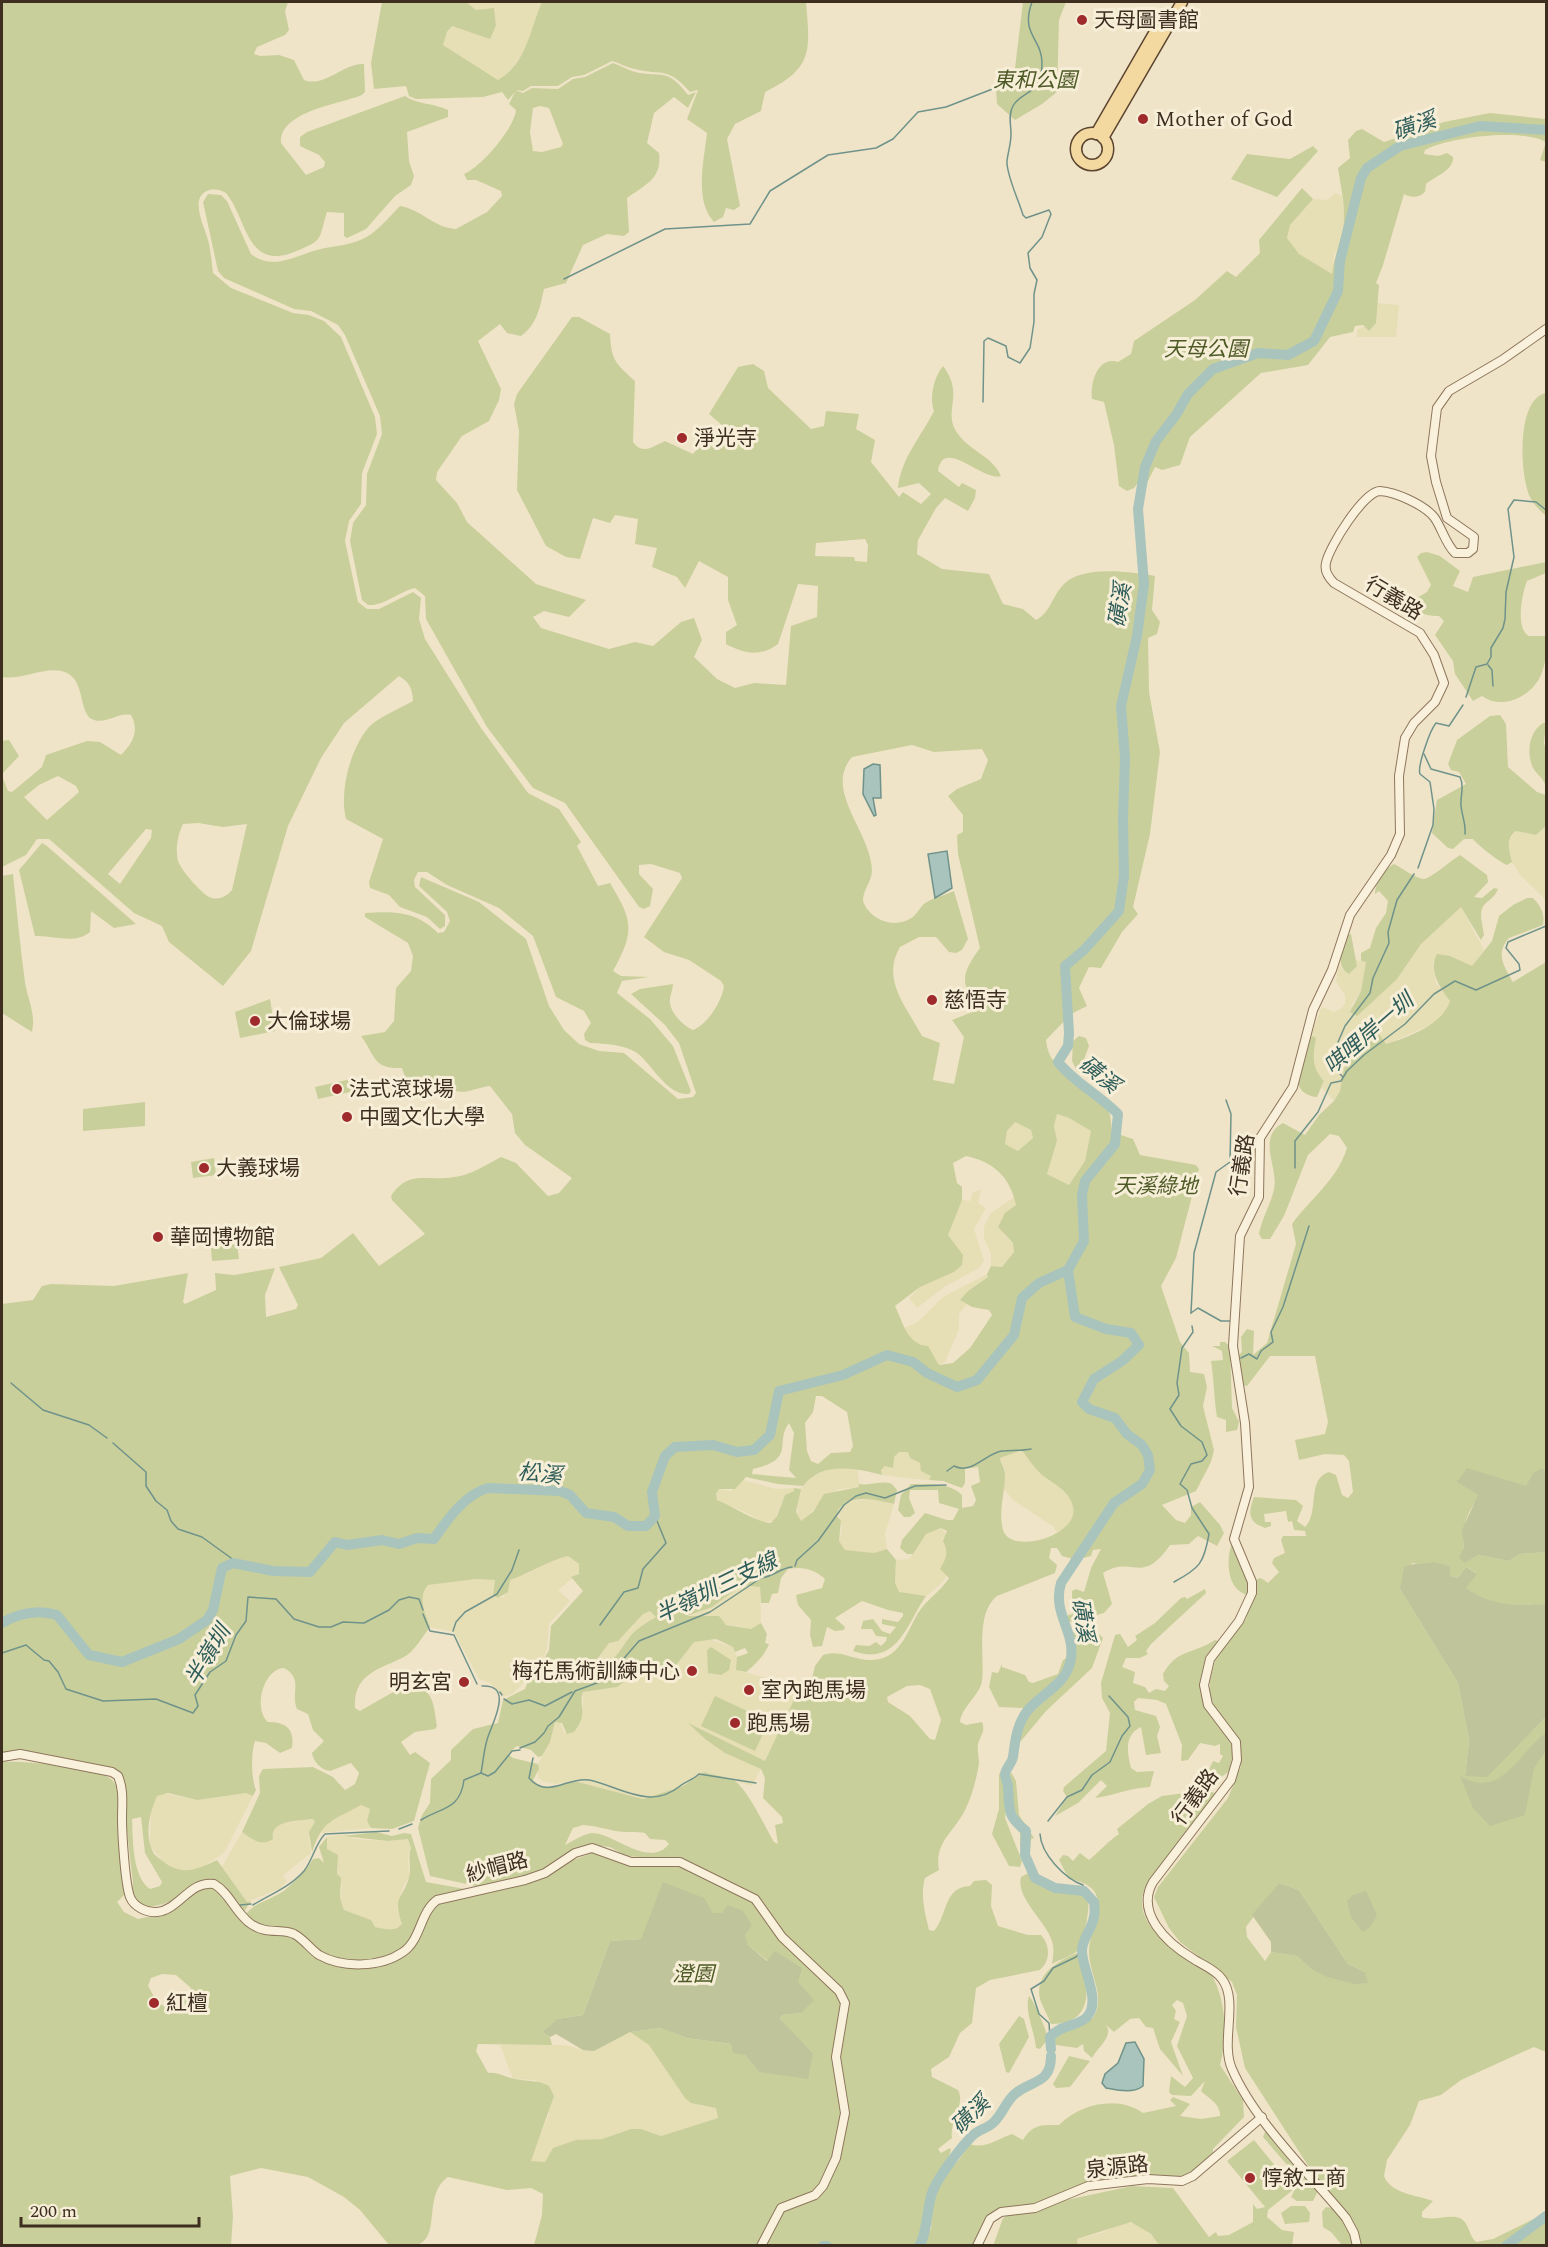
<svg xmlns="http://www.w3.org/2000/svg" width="1548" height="2247" font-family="Spectral,'Noto Sans TC',serif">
  <rect width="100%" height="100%" fill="#f0e4c8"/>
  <g fill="#e6deb5">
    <path d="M466,2H542L525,49L509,74L498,80L443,45L444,38L452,26L489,38L496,27L494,8L476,10Z"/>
    <path d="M1335,193L1342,196L1345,215L1340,242L1334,255L1332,274L1298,254L1287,238L1290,225L1313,199L1327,200Z"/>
    <path d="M1376,303L1399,305L1396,337H1357V329L1367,326Z"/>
    <path d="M1546,826V900L1520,875L1512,862L1508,846V841L1516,831L1536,835Z"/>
    <path d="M1461,907L1484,950L1472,967L1450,956L1433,961L1436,983L1451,1001L1448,1008L1432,1024L1390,1043L1386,1044L1376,1030L1362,1036L1358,1050L1344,1069L1340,1091L1334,1101L1322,1088L1324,1081L1315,1071L1309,1039L1322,1007L1334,1012L1342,1008L1345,1003V995L1336,981L1339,963L1342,970L1357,966L1356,960L1366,962L1361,991L1350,1007L1397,979L1421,944Z"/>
    <path d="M1057,1114L1069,1118L1091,1131L1085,1161L1069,1185L1047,1174L1057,1142L1054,1126Z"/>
    <path d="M1015,1122L1031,1130L1033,1138L1018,1151L1005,1144L1007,1131Z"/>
    <path d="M981,1190L978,1203L986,1208L974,1229L984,1261L979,1268L944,1287L917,1308L909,1298L920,1287L954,1272L948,1235L950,1225L962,1200L970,1201L973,1192Z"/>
    <path d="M1014,1197L1016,1205L1005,1213L1004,1235L1013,1243L1014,1252L1002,1267L991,1266V1254L984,1238V1227L990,1214Z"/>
    <path d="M987,1274L988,1277L968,1291L960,1300L967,1304L959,1314V1329L945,1362L939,1365L928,1346H920L907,1335L905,1328L918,1322L943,1297Z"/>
    <path d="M1022,1450L1067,1492L1074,1508L1072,1521L1065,1529L1056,1532L1054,1527L1013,1500L1004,1489L1005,1470L1000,1458Z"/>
    <path d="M899,1452H908L910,1458L920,1463L931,1476L929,1480L915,1479L882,1475L881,1470Z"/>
    <path d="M857,1467L860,1487L839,1489L818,1503L806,1520L801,1521L797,1519L799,1491L808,1478L833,1468Z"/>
    <path d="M743,1480L776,1489L794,1488V1491L785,1495L774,1521L761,1522L751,1515L717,1500L716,1494L719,1489L731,1491Z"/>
    <path d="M876,1498L894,1504L885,1534L887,1549L874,1553L845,1550L839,1541L842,1527L838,1510L848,1502Z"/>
    <path d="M941,1528L947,1534L946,1559L940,1569L947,1575L943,1582L926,1596L899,1593L895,1583L896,1560L909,1559L926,1534Z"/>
    <path d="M568,1556L579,1564L580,1572L558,1590L570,1601L549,1624L547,1649L539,1668L512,1694L503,1697L490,1683L479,1679L454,1632L430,1627L421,1600L422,1592L428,1585L476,1579L495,1580L493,1595L498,1598L504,1597L510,1580L529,1573L546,1561Z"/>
    <path d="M751,1584L760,1587L761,1623L751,1629L687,1617L712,1607L741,1585Z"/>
    <path d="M650,1611L656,1617L632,1634L617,1656L597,1666H592L609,1643L618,1641L643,1614Z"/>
    <path d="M708,1639L733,1647L738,1659L737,1670L800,1687L765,1761L690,1725L705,1739L761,1769L752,1786L704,1772L683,1786L643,1799L574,1781L556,1784L542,1781L538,1777V1764L550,1742L555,1722L560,1721L564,1732L570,1734L583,1705V1692L617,1687L624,1682L677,1664L694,1642Z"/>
    <path d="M162,1793L197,1800L246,1793L253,1796L224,1853L201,1868L178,1871L164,1863L150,1846L151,1809L157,1796Z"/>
    <path d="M361,1805L370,1809L367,1821L371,1828L321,1833L325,1824Z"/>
    <path d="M313,1819L315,1822L309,1839L311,1853L286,1873L283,1877L287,1881L281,1888L247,1902L222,1867L242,1832L246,1835L272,1833L275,1827L285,1823Z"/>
    <path d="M345,1834L355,1839L387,1841L408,1839L411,1848L408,1855L409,1877L403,1887L397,1909L402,1924L399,1927L388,1930L375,1927L371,1920L344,1910L340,1898L342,1886L337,1874L338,1869L327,1849V1837Z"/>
    <path d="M630,2032L649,2045L685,2098L700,2105L716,2107L718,2118L661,2136L641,2129H631L602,2139L576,2140L546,2162L530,2161L549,2114L536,2080L513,2079L500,2045H566L583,2050Z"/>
    <path d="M1125,2222L1137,2224L1156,2239L1159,2245H1078L1077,2239L1101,2233Z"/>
  </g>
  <g fill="#c9cf9b" fill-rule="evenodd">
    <path d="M2,2H288L285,11L289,30L285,35L257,47L254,54L260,56L279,55L294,60L304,80C325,88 343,63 364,64L365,92L362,95C341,104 279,111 281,143L306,175L324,167L325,162L319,155L300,146V137L307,132L405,96C418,105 434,103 448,110V117L407,132L409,161L414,176L411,185L395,196L366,229L347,238L344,236V213L327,212C318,241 324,240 294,252C246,271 247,218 226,193C220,190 214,188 207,191C188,199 207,231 209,244C211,254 212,264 213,273L231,288L293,313L309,315L324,321L341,337L375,417L377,434L362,473L361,504L349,521L345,541L358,602L367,609H379L413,592L421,598L419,619L425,639L481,728L528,793L559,809L581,842L577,846L598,886L610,883C633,921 635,931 613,971L621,976L649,977L622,981L617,993L650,1019L673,1046L691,1091L689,1094C667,1096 652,1064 637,1053C623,1044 606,1044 590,1043L585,1040L584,1034L591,1023L584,1011L556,997L533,936L499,908L447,885L427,872H418L414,880L415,887L445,915V926L440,929L427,917L400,907L389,895L370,888L369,882L383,839L346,819C339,792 350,750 368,728C378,717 399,709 413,701C412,688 410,683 399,676L344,723L321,758L288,826L251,951L223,986L169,942L162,926L134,913L49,839H37L26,855L2,867V776L8,791L12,792L42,767L46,755L87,741L100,742L121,755C132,744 140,731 131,715C118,712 107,724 94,720C78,715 86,682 67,673C48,664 22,681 2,677ZM58,776L76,786L79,792L47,820L24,797L39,785ZM198,823L223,827L247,824L232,890C227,896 220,900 212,898C204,897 180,869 178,861C175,849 178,834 183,824ZM146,829L152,830L151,838L120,884L108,874Z"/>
    <path d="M382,2H466L476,10L494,8L496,26L490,39L452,26L447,32L443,45L498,80C526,65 530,29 542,2H806C810,50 814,68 765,92L761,111L735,124L727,139L740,206L734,210L726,208L723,217L714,222C694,201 704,160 707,133L687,119L698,90L690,92C667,66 663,76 635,69C627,68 620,63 612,61L584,75L572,77L558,86H531L523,91L515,90L523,93L532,88L558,89L573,79L585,77L613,63C620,65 627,70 635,72C662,78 667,67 688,95L696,92L688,108L674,97L654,113L647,143L659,153C662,179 646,184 627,198L629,232L624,236L607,234L583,245L566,283L544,289C540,307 537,325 521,336L507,333L500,324L478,341L501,389L499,400L489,421L462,436L437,472L436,480L457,503L467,522L536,584L586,600L569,617L544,611L533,617L541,628L609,649L635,642L653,646L681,622L694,618L702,640L694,657L717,679L735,688L754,683L786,685L791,626L817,617L818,586L798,584L778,644C761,657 744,654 726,644V632L737,625L728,600V577L699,561L685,588L677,577L652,567L657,548L635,544L638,519L615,515L610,523L593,518L580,559L566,557L546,546L517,490L519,431L514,404L517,394L572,317H579L610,334C611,360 616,364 635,381L633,442C643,455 652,447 665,441L693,454L703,442L719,450L731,433L709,414L738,367L753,364L764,371L768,388L811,429L824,426L826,411L859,414L856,429L875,440L871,462L899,497L903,492L921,504L931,494L919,483L898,488C901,458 921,437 934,411C929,398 934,377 943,366C965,395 943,410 956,431C968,451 992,455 1001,476C983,482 943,436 938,471L959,487L962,483L976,490L975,498L968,511L945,498L936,508L918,540L917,554L942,569L989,574L1003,604L1023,609L1036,620C1051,612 1052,596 1064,584C1084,565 1130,572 1155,576L1152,610L1160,622L1157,634L1148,638L1149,692L1160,752L1150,834L1133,907L1138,914L1122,932L1101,968L1089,967L1079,988L1087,1006L1071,1014L1046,1040C1049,1077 1088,1079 1106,1105C1111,1113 1111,1123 1112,1132L1133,1139L1140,1155L1196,1165L1199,1169L1176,1258L1161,1286L1180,1342L1189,1353L1190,1372L1204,1374L1207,1387L1203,1406L1214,1450L1211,1462L1196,1491L1162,1505L1176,1520L1185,1523L1191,1515V1507L1200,1502L1220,1525L1224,1533L1217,1546L1198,1536L1189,1544L1170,1545C1141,1587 1133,1554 1103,1573L1112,1604L1104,1613L1089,1617L1090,1625L1103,1638L1092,1668L1046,1711L1021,1741L1016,1739L1023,1708L999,1707L989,1687L992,1672L998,1673L1002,1664V1667L1025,1675L1029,1682L1033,1683L1058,1674L1063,1660L1068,1657L1069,1635L1076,1630L1074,1621L1064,1623L1060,1618L1072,1614V1591L1076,1589L1084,1592L1091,1568L1101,1549L1093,1550L1091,1556L1076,1560L1062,1556L1057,1548H1051L1049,1558L1057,1565L1055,1573L997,1596C975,1614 985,1656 982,1681C980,1695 962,1706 960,1722L966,1725L982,1722C986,1732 980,1736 978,1744C977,1750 979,1757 979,1763C977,1777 972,1796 966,1808C955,1832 934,1841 939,1870L925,1878C920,1896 925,1912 929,1930L934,1931C948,1915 943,1887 970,1886L974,1881L986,1880L992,1885L991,1906L998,1926L1028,1935H1041C1050,1945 1051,1960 1040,1970L990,1980L976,1988L972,2023L960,2033L949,2057L931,2069L932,2077L958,2090C966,2104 949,2122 952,2138L938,2149L941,2153L950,2148L951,2150C941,2180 926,2193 926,2227L931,2230C932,2211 933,2189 946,2174C955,2163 964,2157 968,2143C983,2151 999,2138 1012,2134L1023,2140C1033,2124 1041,2125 1059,2125C1080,2104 1117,2095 1143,2113L1176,2106L1170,2100L1173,2097L1190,2104L1180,2116L1201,2119L1220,2116C1221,2104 1208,2098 1201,2091L1205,2081L1191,2096L1172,2095L1169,2092L1171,2076L1185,2087L1193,2078L1177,2046L1187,2016L1183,2003L1177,2000L1172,2005L1176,2011L1174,2019L1180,2022L1171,2042L1183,2076L1160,2049L1153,2028L1146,2027L1139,2018L1130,2019L1114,2032L1106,2025C1114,2036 1098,2047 1092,2058L1084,2051L1083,2044L1077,2048L1056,2045L1054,2042L1059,2030L1093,2018C1106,1996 1090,1976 1089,1954C1087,1927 1121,1888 1069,1879L1059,1860L1063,1855L1068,1856L1073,1861L1080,1853L1089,1860C1100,1851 1107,1842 1119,1834L1117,1829L1148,1804L1162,1796L1207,1790L1217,1794L1147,1883C1125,1926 1181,1953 1211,1974C1226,1999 1228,2036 1220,2065L1243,2100L1244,2117L1213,2149V2156L1190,2174L1179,2177L1107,2181L1079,2185L1040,2203L1000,2208L988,2216L973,2245H534L542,2215L543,2194L531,2188L507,2190L448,2177C422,2195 442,2237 417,2245C410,2247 397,2245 389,2245L360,2210L344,2197L308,2177L261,2168L230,2176L233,2217L231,2245H2V1762C22,1760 92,1767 108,1777C115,1781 116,1786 119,1792L126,1882L124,1895L117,1902L124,1912L138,1919L169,1912L200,1888H217L239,1917L285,1934L348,1967L406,1954L435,1906L441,1902L486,1893L592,1853L679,1864L745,1894L788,1942L756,1898L680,1860L626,1856L610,1847L591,1845L547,1868L485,1888L430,1876L418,1828L422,1815L430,1803L431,1779L451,1760V1750L473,1729L498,1723L503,1700L525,1689L529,1679L527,1677L539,1668L549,1650L551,1626L583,1591L571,1577L579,1574V1564L568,1556C546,1561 531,1573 510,1580L508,1592L498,1598L493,1595L495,1580L476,1579L428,1585C417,1598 425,1612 430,1627C422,1637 415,1651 404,1657C381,1669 353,1673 355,1708L360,1711L395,1691L417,1685C435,1693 434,1709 437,1726L435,1729L415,1732L401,1742L410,1755L415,1752L430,1763L414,1821L392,1829L371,1828L367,1821L370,1809L361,1805C333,1821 323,1819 312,1852L309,1832L315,1822L313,1819C299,1821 269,1820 273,1839C261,1847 252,1839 242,1832L260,1793L259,1776L263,1769L313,1767L333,1777L345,1790L355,1784L359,1773L351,1763L330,1771C321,1770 313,1761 312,1753L324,1741L313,1730L308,1714L297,1709C290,1693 304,1679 284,1668C263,1669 253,1709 268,1722C286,1722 295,1729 292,1748L280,1753L266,1743L255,1741C251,1753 251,1778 256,1790L253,1796L246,1793L197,1800L168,1793L157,1796C149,1814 144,1836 154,1854C178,1876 190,1873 217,1860L247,1902L251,1901L242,1915L214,1881C196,1877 187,1892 173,1900C164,1905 154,1906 145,1907L130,1897L133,1883L124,1806L126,1787L121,1775L22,1750L2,1753V1304L33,1300L42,1286L51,1284L114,1286L188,1273L183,1302L185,1304L216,1290L215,1273L234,1275L275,1268L265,1295L266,1317L296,1309L298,1305L279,1267L321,1258L353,1233L379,1266L425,1234L392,1200L391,1196C409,1169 426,1182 454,1177C471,1175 486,1165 501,1157L516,1163L548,1196L559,1193L572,1178L525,1145L515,1133L512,1114L490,1086C468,1089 464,1098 443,1085L410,1093L402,1068C372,1069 376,1056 361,1036L385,1032L394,1021L396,988L411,971L413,956L408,943L365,917V913C395,911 416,911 438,933L444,932L450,921L447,912L419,886L421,877L479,902L526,939L549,1006L564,1030L579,1044L599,1051L624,1053L678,1099L693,1097L696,1093L679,1043L665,1025L631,994L640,989L673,984C673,990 669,997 670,1003C671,1014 684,1026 693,1030C708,1024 722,1001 724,986L721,981L689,960L664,952L644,937L682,878L680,873L651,864L639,865V874L653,889L650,906L644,909L639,907L565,803L533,788L487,727L426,619L425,596L415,588C398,592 385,606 368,605L362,600L350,541L353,523L366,505L367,474L382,434L380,416L345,335L338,325L311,311L294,309L224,278L218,271L203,202L208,194L221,195L227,201L251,254C272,271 295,256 317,250C336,245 353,246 370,235C381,227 391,215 400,206C421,209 434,228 456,229L487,212L502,196L501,191L476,180H467L464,174C481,167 514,129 516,110L509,104L515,92L508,100L502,92L483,97L416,99L409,96L406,86L374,89L371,63ZM540,106L549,108L563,144L561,147L542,152L533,151L530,132L533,108ZM865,539L868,545L867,562L855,561L854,557L815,556L816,543ZM912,745L934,752L982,749L988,760L981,779L957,789L948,796L963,815V832L957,835L958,854L980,948C961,974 959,984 980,1009L952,1020L964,1037L954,1084L933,1080L940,1043L922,1036C906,1006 881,980 900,947L919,937H936L949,952L956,953L962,950L968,939L954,891C945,895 935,897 927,902C921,905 919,911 914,916C897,930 870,921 863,901C863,889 872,882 872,870C871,832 823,790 852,757ZM1057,1114L1069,1118L1091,1131L1085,1161L1069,1185L1047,1174L1057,1141L1054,1126ZM1015,1122L1031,1130L1033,1138L1018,1151L1005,1144L1007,1131ZM966,1156C994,1162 1010,1177 1016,1205L1005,1213L998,1227L1013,1243L1014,1252L1002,1267L991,1266L987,1274L988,1277L968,1291L960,1300L972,1307L989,1310L992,1315L970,1348L953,1363L939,1365L928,1346C907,1345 903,1322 895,1306L920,1287L954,1272L962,1265L963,1255L948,1235L962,1200V1187L957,1183L953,1163ZM816,1396H822L847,1412L853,1446L850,1452L831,1453L818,1464L811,1461L807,1451L805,1423L813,1412ZM789,1423L794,1433L789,1470L796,1478L752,1474L753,1469C797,1459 774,1443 789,1423ZM1022,1450C1027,1457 1033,1466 1039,1472C1051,1484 1069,1488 1073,1507C1080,1535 1011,1556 1003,1530C998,1512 1005,1493 1005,1475C1005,1468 1001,1464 1000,1458ZM899,1452H908L910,1458L920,1463L921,1471L931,1476L929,1480L943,1481L962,1488L965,1483V1469L978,1467L980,1482L971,1486L976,1500L973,1506L962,1508V1495C950,1482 928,1484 911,1484L901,1495L898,1510L904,1517H910L915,1513L909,1498L910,1490H938L939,1503L959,1509L953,1520H947L925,1513L902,1540L900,1548L907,1554H913L926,1534L941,1528L947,1531L943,1541C949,1552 946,1559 940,1569L949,1578C940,1592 927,1599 918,1613C907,1632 900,1659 872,1660C854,1661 841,1649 823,1655L815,1666L810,1686L800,1687L765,1761L688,1723L705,1739L725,1753L761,1769L765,1778L763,1798L782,1817L783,1823L775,1825L778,1844L774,1842C765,1827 745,1783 731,1779C722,1776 713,1775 704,1772L683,1786L643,1799L574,1781L554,1787L539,1786L533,1780L539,1769L538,1764L513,1758L508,1754L517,1746L531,1750L538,1757L542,1756L550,1742L555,1722L562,1723L567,1734L574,1732C589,1712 578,1708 583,1692L617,1687L624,1682L677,1664L694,1642L716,1639L733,1647L735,1652L745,1648L748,1653L737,1657L736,1670L746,1672C755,1665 765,1655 769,1644L765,1643L767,1634L761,1623L751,1629L726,1625L719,1616H687L712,1607L742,1585L760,1587L761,1603H769L772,1594L778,1593L781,1578L788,1569C801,1566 815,1569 825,1579L822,1588L796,1595L798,1605L811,1620L810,1635L813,1647L822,1646L827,1627L835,1631L844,1630L845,1627L835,1618L862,1601L888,1610L903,1613V1616L898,1622L882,1619V1624L896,1627L890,1634L882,1631L873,1619L863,1621L861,1629H872L876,1636L887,1637L886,1641L881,1646L876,1642L869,1646L856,1645L853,1651C898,1667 907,1623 926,1596L899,1592L895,1583L896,1560L887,1549L874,1553L845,1550L839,1541L841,1521L837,1516L838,1510C853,1493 876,1500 894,1504L897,1490L892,1484C880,1480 872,1486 859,1484V1487L824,1494L813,1512L801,1521L796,1512L801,1489L794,1488V1491L785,1495L777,1516L771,1523C757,1523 733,1506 717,1500L716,1494L719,1489H735L746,1477L778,1484L803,1486C821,1461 857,1468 882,1475L881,1470L885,1466L893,1468L894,1457ZM650,1611L656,1617C649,1621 638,1628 632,1634C621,1647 614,1668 592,1666L609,1643L618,1641L643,1614ZM920,1685L930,1689L941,1720L935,1740L930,1739L910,1716L888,1702L887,1697L907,1686ZM141,1817L145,1853L162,1882L160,1886L150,1889C132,1877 133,1839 132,1819ZM583,1825C596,1826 605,1829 616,1831C626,1833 636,1831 645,1833L650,1839L665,1840L669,1844C649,1869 614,1833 592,1833C583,1834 573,1841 565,1845L573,1828ZM713,1913H722L744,1935L748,1945L768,1961L801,2013L782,2015L780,2020L813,2053L759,2072L745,2055L731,2044L687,2038L662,2028L630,2032L649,2045L685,2098L691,2103L716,2108L718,2118L661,2136L641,2129H631L602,2139L576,2140L553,2148L545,2162L531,2161L554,2096L549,2086C536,2079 525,2082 511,2078C502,2076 498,2072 488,2073L476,2051L478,2044L552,2045L550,2037L542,2032L557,2019L583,2015L610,1941L641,1939ZM162,1974L176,1975L191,1988L180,2002L167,2009L156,2000L148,1986L151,1978Z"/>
    <path d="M1023,2H1066L1059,20L1057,92L1042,104L1015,120L997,104L996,89L1015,68Z"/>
    <path d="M1490,113L1546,119V162L1540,160L1546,142C1522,128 1448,137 1425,150L1424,154L1438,156L1447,153L1453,157C1454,170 1436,176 1426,184L1425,192C1418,198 1411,198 1404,194L1383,265L1376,283L1379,285L1376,323L1369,331L1363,325L1355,326L1353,332L1330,337L1308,365L1261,373L1190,437L1180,465L1162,470L1155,467L1148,481L1140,480L1134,488L1127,491L1119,486L1114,445L1104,402L1092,399C1090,382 1098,356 1118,362L1131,354L1134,341L1195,300L1227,271L1236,277L1260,253L1259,240L1302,188L1313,199L1290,225L1287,238L1299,254L1332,274C1334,253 1345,234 1344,214C1344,198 1340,183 1338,168L1350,158L1348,140L1356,131L1362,129L1384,142L1444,122Z"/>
    <path d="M1313,146L1318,151L1277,197L1231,179L1247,154L1290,159Z"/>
    <path d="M1546,393V516C1539,510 1533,504 1529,495C1520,473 1516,399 1546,393Z"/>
    <path d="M1427,552L1440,556L1460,571L1453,586L1468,592L1473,577L1546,562V573L1527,581C1522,594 1515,629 1529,636H1546C1547,650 1546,666 1539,679C1528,698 1501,710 1482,696L1473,701L1455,674L1453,661L1435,635L1444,621L1439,616C1428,616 1419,614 1412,605V601L1427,592L1431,585L1417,557L1421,553Z"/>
    <path d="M1500,715L1506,724L1508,767L1537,792L1546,795V826L1536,835L1516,831C1505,839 1509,850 1512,862L1507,865C1502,864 1475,843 1473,839H1464L1453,849L1448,848L1432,833L1437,800L1466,784L1459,772L1451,770L1448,764L1457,740L1490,716Z"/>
    <path d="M1543,723H1546L1544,743L1546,751V788C1545,779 1537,775 1533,768C1526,753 1529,732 1543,723Z"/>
    <path d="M9,740L19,756L2,774V741Z"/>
    <path d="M42,843L47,846L136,924L114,928L91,911L90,932C74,945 54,935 35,936L19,870Z"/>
    <path d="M1460,855L1487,875L1488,882L1474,897L1482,898L1494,888L1498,889C1495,896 1492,898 1486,903C1477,910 1483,925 1484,935L1481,940L1461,907L1421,944L1397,979L1357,1016L1350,1012L1361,991L1366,962L1361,961V953L1370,948L1376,928L1386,913L1388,901L1379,891L1375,894C1375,883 1384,869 1394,864C1403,868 1414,878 1424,879C1430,879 1453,859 1460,855Z"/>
    <path d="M13,874C17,910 20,947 25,982C28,1001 36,1014 32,1032L2,1013V876Z"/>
    <path d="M1527,898H1533C1541,906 1545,914 1543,925L1509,938C1495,953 1504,967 1513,982L1546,962V1472L1543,1468L1526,1487L1499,1479C1475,1498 1460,1516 1464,1549L1478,1555L1509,1561L1520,1554L1546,1552V1604C1511,1605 1496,1608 1465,1588L1476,1573L1466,1567L1458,1578L1450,1576V1566C1436,1563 1425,1566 1412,1563L1400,1589L1458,1683L1469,1740L1465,1775L1533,1730L1546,1717V2052L1534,2047L1461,2080L1441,2095L1419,2101L1410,2125L1387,2160L1384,2176C1391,2194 1417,2195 1433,2201L1422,2212V2217C1433,2222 1456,2211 1464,2221C1470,2228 1469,2235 1476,2242L1493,2239L1546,2213V2245H1357L1344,2213L1309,2167L1245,2068L1236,2027L1237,1995L1232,1982L1180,1942L1169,1928L1154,1897L1158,1887L1228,1798L1241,1766L1238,1738L1215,1708L1210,1695V1680L1216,1657L1246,1619L1257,1579L1261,1578L1268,1583L1279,1572L1272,1563L1274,1558L1285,1553L1281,1540L1283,1536H1306L1305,1531L1294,1530L1292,1521L1288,1522L1286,1511L1264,1514L1265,1522H1271V1526L1265,1528C1248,1522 1248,1513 1254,1497L1296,1500L1303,1506L1297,1521L1305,1527C1320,1512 1306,1479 1329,1472L1336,1475L1342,1495L1348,1498L1353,1492L1349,1461L1344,1455L1325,1454L1299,1460L1295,1440L1325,1434L1328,1422L1315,1356H1270L1247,1386L1243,1385L1237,1359L1242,1351L1241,1337L1247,1329L1254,1331L1253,1355L1267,1343L1296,1244L1292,1224C1311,1198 1337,1180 1347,1148L1339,1136L1330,1134L1308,1155L1284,1216L1270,1239H1262L1259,1234C1262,1218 1271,1204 1274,1189C1279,1169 1256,1137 1283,1123L1305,1135L1319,1115L1334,1101L1340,1091L1344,1069L1358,1050L1362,1036L1369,1028L1376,1030L1386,1044C1409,1037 1442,1025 1450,1001C1440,988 1428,970 1437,954L1450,956L1472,966L1492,941L1499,916L1513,905ZM1279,1883L1299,1890L1348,1964L1365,1972L1311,1969L1297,1956L1271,1952L1265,1961L1247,1937L1246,1927Z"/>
    <path d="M1351,934L1357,966L1349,974C1334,965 1343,949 1347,935Z"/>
    <path d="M270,999L275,1031L240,1038L235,1012Z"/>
    <path d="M1079,1036L1086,1038L1089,1046L1084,1059L1089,1072L1085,1074L1077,1071L1072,1061L1073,1041Z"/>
    <path d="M1312,1036L1316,1038C1313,1056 1311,1067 1324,1081L1317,1097C1309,1097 1301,1092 1298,1084L1306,1049Z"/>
    <path d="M356,1078L359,1090L318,1099L315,1087Z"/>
    <path d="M145,1102V1126L83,1131V1109Z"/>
    <path d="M214,1158L216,1175L193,1178L191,1162Z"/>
    <path d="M237,1244L239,1259L212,1261L211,1248Z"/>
    <path d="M1220,1342H1225L1230,1347L1232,1408L1239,1422L1237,1430L1226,1432V1420L1217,1417C1214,1400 1214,1379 1211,1361L1223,1360L1222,1351L1212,1346H1220Z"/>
    <path d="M1232,1543L1251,1587L1247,1595C1226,1589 1226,1559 1232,1543Z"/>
    <path d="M1205,1589L1206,1593L1151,1644L1146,1651L1148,1654L1140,1658H1126L1122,1667L1135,1672L1133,1683L1145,1687L1149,1693L1156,1689L1165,1691L1169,1686L1164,1681L1163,1674C1178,1648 1192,1655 1215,1640L1218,1641L1207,1661V1709C1222,1732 1241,1741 1228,1772L1220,1778H1211L1208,1772L1213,1761L1219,1763L1223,1756L1220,1754V1744L1215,1746L1200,1743L1188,1760L1181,1761L1182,1745L1166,1704L1157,1700L1138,1698L1134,1702L1135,1710L1156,1716L1160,1727L1157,1736L1161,1753L1146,1755L1141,1727C1124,1735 1127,1752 1131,1768L1137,1772L1154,1771L1150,1787C1129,1788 1116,1795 1095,1798L1107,1786L1101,1780L1078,1803L1055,1816L1067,1797L1063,1791L1064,1787L1106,1751L1110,1713L1102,1698L1101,1683L1115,1635L1120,1634L1128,1647L1137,1640L1135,1636L1155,1623L1181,1598L1185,1597L1187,1599Z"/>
    <path d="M711,1647L731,1660L729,1670L721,1675L708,1673L707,1650Z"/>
    <path d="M715,1696L769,1721L755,1751L701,1726Z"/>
    <path d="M1011,1772L1016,1781L1019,1815L1034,1838L1031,1839L1030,1851L1023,1850L1020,1847V1829L1006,1809L1005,1818L1022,1861L1020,1867L1009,1866L992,1834L999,1809V1774L1001,1773L1007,1791Z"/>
    <path d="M376,1832L392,1836L404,1833L411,1834L426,1882L465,1889L432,1898L404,1948L382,1959L351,1962L322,1953L301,1936L258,1926L245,1915C256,1901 272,1900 285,1890C295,1881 306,1871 313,1859L319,1858L324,1863L319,1847L327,1837V1849L338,1855L337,1874L341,1878L340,1898L344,1910L371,1920L375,1927C384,1929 395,1932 402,1924C392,1895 403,1900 409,1877C412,1867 407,1858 411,1848L408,1839L387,1841L344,1836Z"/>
    <path d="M1030,1872L1044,1888L1079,1893L1088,1899C1090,1910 1084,1940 1078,1950C1075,1955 1058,1960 1052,1964C1053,1958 1054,1951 1053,1945C1049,1923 1015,1899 1021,1877Z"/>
    <path d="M1077,1953C1083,1958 1083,1967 1085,1975C1090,2003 1084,2024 1051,2024C1048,2016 1044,2009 1041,2002C1032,1976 1057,1961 1077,1953Z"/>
    <path d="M1029,1996C1034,2001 1047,2031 1048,2039L1040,2049L1036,2048C1035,2033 1024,2010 1029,1996Z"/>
    <path d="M1019,2016L1024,2019L1029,2037L1009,2073L1006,2072L999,2044Z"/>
    <path d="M1069,2056L1090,2061L1070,2087L1056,2088L1053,2084Z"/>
    <path d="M1266,2129L1318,2191L1313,2201H1297L1291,2197L1300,2180L1263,2137Z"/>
    <path d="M1254,2140L1294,2189L1268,2210L1267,2217L1282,2230L1294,2232L1292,2245H1159L1151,2234L1131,2222L1077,2239L1078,2245L993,2246L1003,2218L1009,2215L1029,2213L1057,2202L1132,2186L1173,2188L1209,2237L1216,2232L1218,2236L1229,2235L1253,2222V2204L1257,2209L1265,2207L1227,2161Z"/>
    <path d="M1291,2206H1305L1310,2213L1309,2222L1285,2224L1281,2213Z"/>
    <path d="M1326,2207L1332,2208L1351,2230L1353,2245H1342L1331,2232L1323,2227L1322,2212Z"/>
  </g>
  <g fill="#bfc49a">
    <path d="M1467,1468L1526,1486L1533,1473L1543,1468L1546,1472V1552L1520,1554L1509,1561L1478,1555L1464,1563L1459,1557L1464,1548L1462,1530L1478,1495L1457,1482Z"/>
    <path d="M1434,1562L1450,1566V1576L1458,1578L1466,1567L1477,1574L1466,1588C1494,1607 1513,1605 1546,1604V1717L1487,1777L1465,1776L1469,1740L1458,1683L1400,1589L1404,1567C1414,1562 1423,1565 1434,1562Z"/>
    <path d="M1546,1733V1751L1534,1768L1525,1815L1490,1826L1473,1808L1460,1776C1503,1800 1517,1753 1546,1733Z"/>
    <path d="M663,1882L704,1898L713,1913H722L728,1905L743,1911L752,1925L745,1935L748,1945L767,1961L775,1951L802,1968L798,1982L814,2000L801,2013L782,2015L780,2019L813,2053L808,2079L759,2072L745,2055L733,2053L731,2044L687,2038L661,2028L630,2032L594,2051L583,2050L556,2034L550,2037L542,2032L557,2019L583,2015L610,1941L641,1939Z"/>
    <path d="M1279,1883L1299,1890L1348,1964L1365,1972L1368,1983L1354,1984L1327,1977L1311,1969L1297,1956L1271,1952V1942L1252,1915Z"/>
    <path d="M1366,1891L1377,1915L1371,1926L1363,1932L1351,1917L1347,1901L1353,1895Z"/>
  </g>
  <g fill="#a9c4bc" stroke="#6f938a" stroke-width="1.5">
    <path d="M873,764L880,765L881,798H873L876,815L874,816L863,794L864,769Z"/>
    <path d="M947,851L952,888L935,898L928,854Z"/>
    <path d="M1135,2042L1144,2059L1143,2086C1133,2094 1117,2090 1106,2088L1102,2083L1105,2074L1118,2063L1126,2043Z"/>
  </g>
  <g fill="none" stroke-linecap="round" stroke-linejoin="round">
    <g stroke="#6f938a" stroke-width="1.5">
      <path d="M564,279L665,229L750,224L770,191L828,155L876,148L893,139L918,112L946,107L1021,78L1038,83"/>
      <path d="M983,402L984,341L988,338L1006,346L1008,357L1020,363L1030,348L1034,322V294L1037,280L1030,268L1028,253L1042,237L1051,214L1049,210L1026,218L1023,215C1019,201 1006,174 1007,161C1008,152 1011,144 1011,134C1011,125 1008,115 1013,106C1022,89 1042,97 1042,63C1042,38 1020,35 1032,2"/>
      <path d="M1488,665L1492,670L1493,686"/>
      <path d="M1466,697L1476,667L1487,664L1491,657V648L1503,628L1505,619L1506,592L1514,557L1508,509L1514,500L1536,502L1546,510"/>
      <path d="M1424,754L1431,769L1460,777C1465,787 1460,795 1461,806C1462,816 1466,823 1465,834"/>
      <path d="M1418,868L1433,825L1434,809L1430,782L1420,774C1417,767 1430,730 1436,723L1449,726L1463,705"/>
      <path d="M1335,1049L1345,1026L1370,993L1373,978L1389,943L1388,932L1397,900L1414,874"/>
      <path d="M1335,1059V1069L1343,1077"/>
      <path d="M1295,1168V1141L1318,1112L1331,1083L1341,1081L1347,1071L1364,1055L1405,1024L1434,994L1455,981L1476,990L1520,970L1519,964L1506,948L1508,942L1546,926"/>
      <path d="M1191,1313L1194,1253L1216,1172L1230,1162L1231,1114L1226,1100"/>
      <path d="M1191,1313L1198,1308L1221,1321H1230"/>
      <path d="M1241,1358L1249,1354L1257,1359L1261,1351L1273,1342L1271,1332L1283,1307L1309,1226"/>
      <path d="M11,1383L43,1410L89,1425L107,1438"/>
      <path d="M113,1443L146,1472V1486L156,1501L167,1510L171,1521L178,1529L202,1537L231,1558L233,1563"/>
      <path d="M947,1471L954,1466C972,1475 986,1453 1002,1451C1011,1450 1021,1451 1031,1449"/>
      <path d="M795,1566L797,1560L818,1541L844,1505L856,1496L866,1493L885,1498L915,1486L946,1485"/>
      <path d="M1174,1582C1200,1568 1204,1563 1209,1534L1192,1508L1187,1490L1180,1484L1191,1464L1202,1461L1207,1455L1202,1442L1181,1426L1170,1409L1179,1395L1177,1383L1182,1348L1193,1332L1192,1326"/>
      <path d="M423,1614L430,1631L454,1635L477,1684"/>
      <path d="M600,1625L624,1592L638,1588L643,1569L666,1543L655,1516"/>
      <path d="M453,1631L456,1622L465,1612L497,1594L512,1570L519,1550"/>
      <path d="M2,1653L26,1645L44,1660L49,1661L58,1672L66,1689L103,1701L156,1699L193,1713L198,1706L195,1695L210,1672L226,1661L236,1635L246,1621L248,1597L276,1599L294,1619L319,1627H331L343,1622L364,1623L389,1610L399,1600L409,1597L419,1599L423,1610"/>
      <path d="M482,1686C516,1684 490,1727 487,1740C484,1750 483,1762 481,1773L488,1776L495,1772L512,1751L520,1750"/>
      <path d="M500,1692L502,1695"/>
      <path d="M504,1699L512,1704L529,1700L545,1706L572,1692"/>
      <path d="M520,1748L535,1742L544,1733L548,1726L559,1717L575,1691L605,1680L639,1641L710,1612L761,1578C773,1577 780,1568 792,1567"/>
      <path d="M533,1758L529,1778C548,1800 568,1776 589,1780C619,1786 650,1811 680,1786C686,1781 693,1780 699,1774L756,1783"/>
      <path d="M421,1820C442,1807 460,1810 464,1780L481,1773"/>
      <path d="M1048,1821L1067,1797L1082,1790L1092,1775L1110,1762L1122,1736L1130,1726L1128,1717L1109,1696"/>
      <path d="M399,1829L412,1824"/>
      <path d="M1040,1834C1041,1854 1065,1879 1083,1885L1084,1891"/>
      <path d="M240,1905L251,1904"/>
      <path d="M253,1905C271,1894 290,1887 304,1871C313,1860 315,1844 325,1834L389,1831"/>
      <path d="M1050,2037L1049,2023L1039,2014L1031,1989L1044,1981L1053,1968L1076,1957L1082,1950"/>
    </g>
    <g stroke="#a9c4bc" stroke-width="10">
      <path d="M2,1623C19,1613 37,1609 57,1615L89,1655L122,1662L179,1639L207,1620L213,1610L222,1568L233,1563L273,1571L310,1572L335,1542L347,1545L382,1540L399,1544L417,1538L434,1539C447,1520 465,1494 488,1488L560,1491L570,1495L586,1513L614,1517L628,1526H646L655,1516L652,1492L665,1456L675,1447L713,1445L737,1452L754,1450L770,1435L779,1391L843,1375L887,1355L913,1362L927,1373L957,1387L977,1380L1014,1335L1022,1298L1039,1283L1068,1270"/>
      <path d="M1051,2049L1050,2037C1060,2025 1075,2027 1086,2018C1103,2001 1081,1968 1082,1950C1083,1934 1098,1925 1094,1902L1084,1891L1055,1888L1035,1878L1025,1855L1026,1831C1006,1815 1010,1810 1008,1787C1008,1783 1005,1778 1005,1774C1006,1768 1012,1763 1013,1757C1015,1741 1017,1723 1028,1710C1042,1693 1068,1684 1071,1658C1075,1631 1052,1613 1061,1583L1114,1503L1142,1484L1150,1470L1148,1455L1142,1445L1127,1434L1115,1418L1089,1409L1082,1402L1094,1379L1122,1361L1139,1345L1131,1333L1106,1329L1075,1317L1068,1270L1084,1241L1082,1195L1085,1181L1115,1144L1118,1114C1099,1095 1075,1083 1058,1062L1068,1046L1069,1033L1065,966L1084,950L1119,911L1124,876L1123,818L1125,758L1121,706L1137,636L1144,584L1138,509L1145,467L1156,441L1176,415L1188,394L1213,369L1258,353L1288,355L1314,341L1338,291L1340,261L1361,178L1367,168L1400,146L1480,126L1546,130"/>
      <path d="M823,2246H827"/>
      <path d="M919,2246C927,2235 927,2207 932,2193C937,2178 961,2147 972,2136C979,2129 987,2129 994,2122C1003,2113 1006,2101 1016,2093C1032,2080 1051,2084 1051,2056"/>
      <path d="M1506,2246L1546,2216"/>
    </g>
    <defs>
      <g id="minor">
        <path d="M2,1757L20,1754L112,1772L118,1776C124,1790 122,1803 122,1818C122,1834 125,1883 130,1897C134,1907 147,1913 157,1912C179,1910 190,1880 214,1884C230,1893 235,1913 251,1924C267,1935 281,1928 294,1934C304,1939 310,1949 319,1955C342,1968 380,1968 403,1952C421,1940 420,1912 437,1900L525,1880L545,1873L575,1853L592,1848L631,1862H680L755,1899L782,1937L839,1991L845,2003L836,2057L845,2113L836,2158L823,2186L815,2195L781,2208L761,2246"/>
        <path d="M977,2246L990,2219L1001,2212L1035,2208L1088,2186L1148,2179L1182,2181L1193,2176L1262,2117"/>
        <path d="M1357,2246L1354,2233L1346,2218C1309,2173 1255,2122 1232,2069C1220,2042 1239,2001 1222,1979C1215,1969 1202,1965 1192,1958C1167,1943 1135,1913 1153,1882L1231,1780L1237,1760L1236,1742L1208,1705L1204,1685L1210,1659L1239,1621L1252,1593V1582L1234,1539L1249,1487L1245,1423L1233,1346L1240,1236L1259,1197L1260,1138L1293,1087L1313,1010L1332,970L1350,915L1391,855L1400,834L1399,776L1405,738L1414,723L1435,702L1444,683L1434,655L1420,633L1334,583C1328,577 1324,571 1326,563C1329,547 1364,491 1380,491C1396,492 1424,505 1434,517C1442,528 1445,543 1455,553H1468L1473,549L1474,537L1447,518L1436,482L1431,456L1437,408L1449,391L1502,360L1546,329"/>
      </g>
      <g id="major">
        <circle cx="1092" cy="149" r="16"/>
        <path d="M1096,134L1156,30"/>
        <path d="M1103,138L1182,2"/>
      </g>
    </defs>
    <use href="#minor" stroke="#8d765c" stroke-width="10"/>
    <use href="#major" stroke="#5b4430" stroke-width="13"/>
    <use href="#minor" stroke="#faf1dc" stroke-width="8"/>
    <use href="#major" stroke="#f3d9a0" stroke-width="10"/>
  </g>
  <g fill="#9e2a2b" stroke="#f7eed8" stroke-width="2">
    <circle cx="1082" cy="20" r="6"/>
    <circle cx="1143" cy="119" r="6"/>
    <circle cx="682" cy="438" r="6"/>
    <circle cx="932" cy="1000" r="6"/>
    <circle cx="255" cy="1021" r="6"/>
    <circle cx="337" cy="1089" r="6"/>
    <circle cx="347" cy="1117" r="6"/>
    <circle cx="204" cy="1168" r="6"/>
    <circle cx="158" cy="1237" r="6"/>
    <circle cx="692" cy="1671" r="6"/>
    <circle cx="464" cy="1682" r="6"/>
    <circle cx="749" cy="1690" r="6"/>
    <circle cx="735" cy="1723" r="6"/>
    <circle cx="154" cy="2003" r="6"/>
    <circle cx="1250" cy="2178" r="6"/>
  </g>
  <g text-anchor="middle" stroke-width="6" stroke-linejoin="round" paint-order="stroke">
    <g font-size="21" fill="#3d2e20" stroke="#f7eed8" text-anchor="start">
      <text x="1094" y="27">天母圖書館</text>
      <text x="1155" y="126">Mother of God</text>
      <text x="694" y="445">淨光寺</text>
      <text x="944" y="1007">慈悟寺</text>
      <text x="267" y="1028">大倫球場</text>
      <text x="349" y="1096">法式滾球場</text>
      <text x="359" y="1124">中國文化大學</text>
      <text x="216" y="1175">大義球場</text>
      <text x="170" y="1244">華岡博物館</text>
      <text x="680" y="1678" text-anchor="end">梅花馬術訓練中心</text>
      <text x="452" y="1689" text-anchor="end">明玄宮</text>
      <text x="761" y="1697">室內跑馬場</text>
      <text x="747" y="1730">跑馬場</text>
      <text x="166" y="2010">紅檀</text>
      <text x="1262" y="2185">惇敘工商</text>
    </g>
    <g font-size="21" font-style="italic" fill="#4d5a26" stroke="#f7eed8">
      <text x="1035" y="87">東和公園</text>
      <text x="1206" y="356">天母公園</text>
      <text x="1156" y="1193">天溪綠地</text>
      <text x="693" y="1981">澄園</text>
    </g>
    <g font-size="21" fill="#3d2e20" stroke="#f7eed8">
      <text transform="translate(1394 598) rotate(31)" y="7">行義路</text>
      <text transform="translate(1242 1165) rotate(-81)" y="7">行義路</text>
      <text transform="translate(1195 1797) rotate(-54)" y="7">行義路</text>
      <text transform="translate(497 1867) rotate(-15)" y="7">紗帽路</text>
      <text transform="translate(1117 2167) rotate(-6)" y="7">泉源路</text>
    </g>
    <g font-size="22" font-style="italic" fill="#2f5d5a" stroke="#f7eed8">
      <text transform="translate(1414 125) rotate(-18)" y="8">磺溪</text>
      <text transform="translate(1119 605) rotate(-81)" y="8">磺溪</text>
      <text transform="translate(1368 1033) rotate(-41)" y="8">唭哩岸一圳</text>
      <text transform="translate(1100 1074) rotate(39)" y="8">磺溪</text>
      <text transform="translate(540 1473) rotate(6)" y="8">松溪</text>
      <text transform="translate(716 1587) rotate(-26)" y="8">半嶺圳三支線</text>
      <text transform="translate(1084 1620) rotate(81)" y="8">磺溪</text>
      <text transform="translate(207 1655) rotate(-59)" y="8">半嶺圳</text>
      <text transform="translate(970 2114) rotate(-44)" y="8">磺溪</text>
    </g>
  </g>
  <rect width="1548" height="2247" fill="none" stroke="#3d2e20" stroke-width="6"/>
  <path d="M21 2217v9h178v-9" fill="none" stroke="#3d2e20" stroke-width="3"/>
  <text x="30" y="2217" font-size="18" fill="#3d2e20" stroke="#f7eed8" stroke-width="4.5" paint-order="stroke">200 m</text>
</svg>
